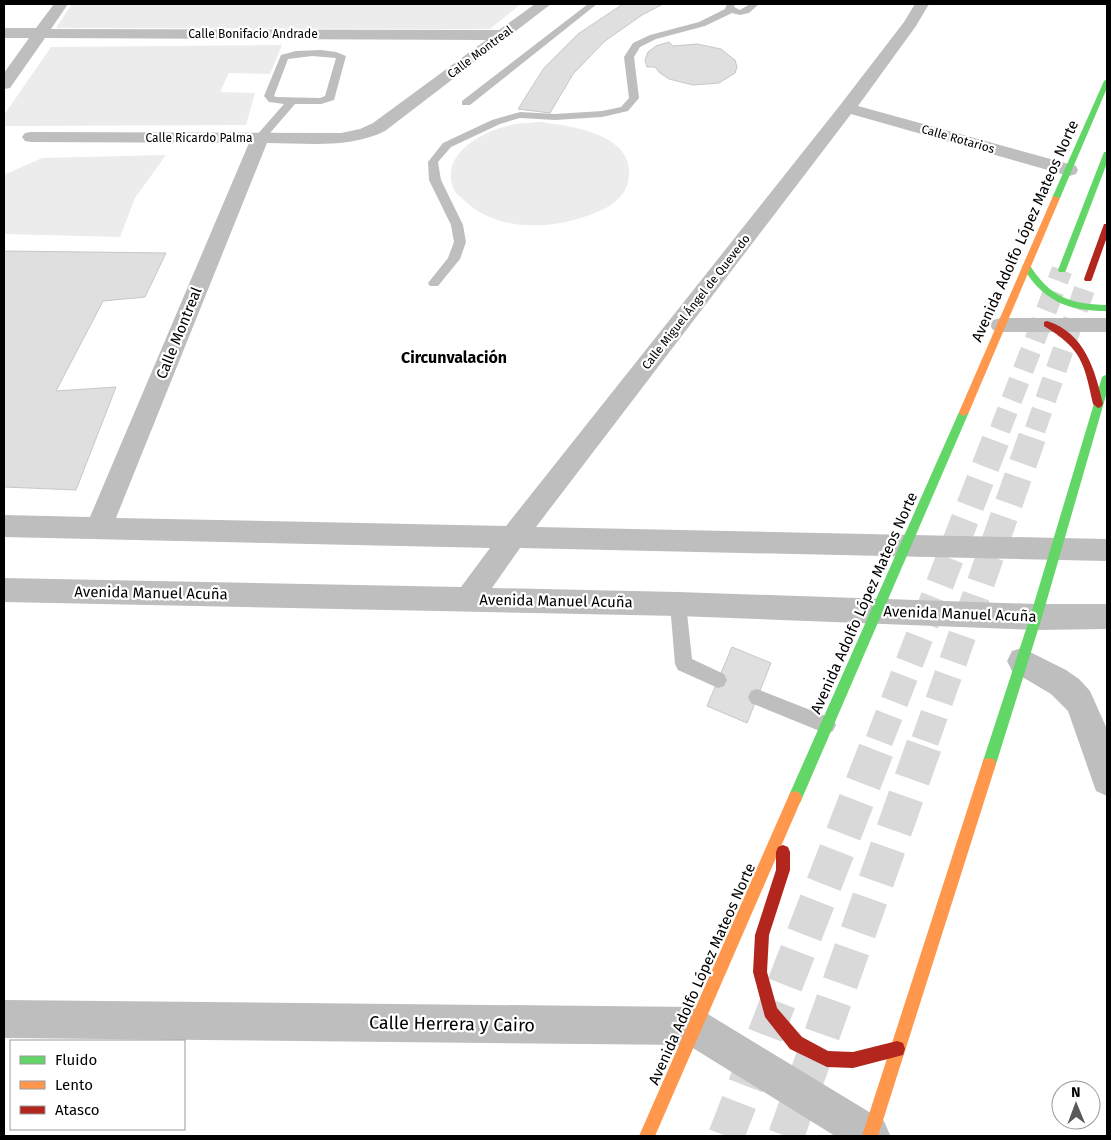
<svg xmlns="http://www.w3.org/2000/svg" width="1111" height="1140" font-family="'Fira Sans',sans-serif">
  <rect width="100%" height="100%" fill="#fff"/>
  <g fill="#ececec">
    <path d="M72,4H521L490,29L56,28Z"/>
    <path d="M282,45L270,74L229,73L220,92L255,93L246,125L4,126V115L51,47Z"/>
    <path d="M540,122C573,126 639,135 628,182C625,196 611,207 597,212C557,230 498,233 465,201C461,197 456,194 454,190C439,156 479,133 507,126C517,123 529,123 540,122Z"/>
    <path d="M166,155L135,198L120,237L4,234V175L42,158Z"/>
  </g>
  <g fill="#dfdfdf" stroke="#c7c7c7">
    <path d="M623,4H663L642,15L605,41L573,74L550,113L518,109L544,68L578,34Z"/>
    <path d="M669,42L673,46L697,44L721,49L735,60L737,67L735,73L719,83L693,85L669,79L660,73L655,67H647L645,60L648,52L656,46Z"/>
    <path d="M4,251L166,253L145,297L103,301L56,391L116,387L76,490L4,487Z"/>
    <path d="M732,647L771,663L747,723L707,706Z"/>
  </g>
  <g fill="none" stroke-linecap="round" stroke-linejoin="round">
    <g stroke="#d9d9d9" stroke-width="21" stroke-dasharray="21 11" stroke-linecap="butt">
      <path d="M1000,430L1062,270"/>
      <path d="M1035,430L1088,279"/>
    </g>
    <g stroke="#d9d9d9" stroke-width="28" stroke-dasharray="28 14" stroke-linecap="butt">
      <path d="M879,741L1000,429"/>
      <path d="M925,741L1035,429"/>
    </g>
    <g stroke="#d9d9d9" stroke-width="36" stroke-dasharray="36 18" stroke-linecap="butt">
      <path d="M726,1136L880,740"/>
      <path d="M786,1136L926,740"/>
    </g>
    <g fill="#bebebe" fill-rule="evenodd">
      <path d="M588,4H597L470,105H462V101Z"/>
      <path d="M727,4H735L734,7L740,10L750,4H759L749,13L740,15L732,13L705,26L656,39L640,47L634,57L639,98L628,111L602,117L555,120L520,118L500,124L451,147L438,162L441,180L463,225L466,242L460,259L438,286H430L428,283L448,258L454,242L451,225L429,180L428,162L443,143L492,120L520,112L555,114L602,111L621,107L629,98L624,57L633,43L650,35L699,22L725,9Z"/>
      <path d="M321,50L336,52L346,56L334,100L321,104H295L264,140H256L255,138L256,136L284,104L269,102L264,96L281,55L296,51ZM312,56L336,58L325,96L320,98L276,97L274,96L288,59Z"/>
      <path d="M678,597L684,599L686,604L692,659L724,674L727,680L724,686L718,688L678,670L675,664L670,604L672,599Z"/>
      <path d="M757,689L833,719L836,725L833,731L827,734L751,703L748,697L751,691Z"/>
    </g>
    <g fill="#bebebe" fill-rule="evenodd">
      <path d="M54,4H68L51,29L499,30L535,4H551L385,131C349,149 306,143 267,143L116,518L506,526L841,104L904,22L915,4H929L916,26L858,106L1076,166L1078,170L1076,174L1069,176L1062,174L851,114L536,527L1107,539V561L520,548L492,588L678,592L1036,604H1107V629L1036,630L678,616L4,602V578L461,587L490,548L4,537V515L90,517L249,143L31,142L25,141L22,137L25,133L31,132L341,133L360,129L373,123L486,40L45,38L10,88L4,89V73L29,38H4V28H36Z"/>
      <path d="M1001,318H1107V332H1001L993,330L990,325L993,320Z"/>
      <path d="M1022,648L1066,670L1079,679L1090,691L1107,729V796L1096,791L1068,711L1051,694L1012,671L1007,661L1012,651Z"/>
      <path d="M4,1000L693,1007L706,1013L884,1121L890,1135L835,1136L688,1045L4,1038Z"/>
    </g>
    <g fill="#63d668" fill-rule="evenodd">
      <path d="M1107,79V88L1060,198L1053,200L1052,198L1104,81Z"/>
      <path d="M1104,152H1107V163L1066,270L1065,272H1059L1058,270Z"/>
      <path d="M1026,263L1029,264C1050,297 1069,304 1107,305V311C1067,311 1043,301 1022,266Z"/>
      <path d="M1107,374V392L1042,617L996,764L994,769L989,770L984,769L982,764L1030,617L1102,377Z"/>
      <path d="M964,408L969,412L800,803L795,805L790,803L788,798L790,793L959,412Z"/>
    </g>
    <g fill="#ff974d" fill-rule="evenodd">
      <path d="M1053,196L1060,198L969,412L964,416L961,415L959,412Z"/>
      <path d="M989,758L994,759L996,764L878,1136H862L982,764L984,759Z"/>
      <path d="M795,791L800,793L802,798L655,1136H639L790,793Z"/>
    </g>
    <g fill="#b3261e" fill-rule="evenodd">
      <path d="M1104,224H1107V237L1092,279L1091,281H1085L1084,279Z"/>
      <path d="M1047,321C1085,333 1095,370 1103,404L1101,407L1098,408L1093,404C1084,363 1082,349 1044,326V322Z"/>
      <path d="M783,845L788,847L790,852V870L769,935L767,972L777,1008L802,1037L828,1051L853,1052L897,1041L903,1043L905,1049L903,1055L853,1068L827,1067L790,1049L765,1017L753,972L755,935L776,870V852L778,847Z"/>
    </g>
  </g>
  <g text-anchor="middle" stroke-width="4.5" stroke-linejoin="round" paint-order="stroke">
    <g font-size="12" fill="#000" stroke="#fff">
      <text x="253" y="38">Calle Bonifacio Andrade</text>
      <text transform="translate(480 52) rotate(-37)" y="4">Calle Montreal</text>
      <text x="199" y="142">Calle Ricardo Palma</text>
      <text transform="translate(958 139) rotate(16)" y="4">Calle Rotarios</text>
      <text transform="translate(696 302) rotate(-52)" y="4">Calle Miguel Ángel de Quevedo</text>
    </g>
    <g font-size="15" fill="#000" stroke="#fff">
      <text transform="translate(1025 231) rotate(-66)" y="5">Avenida Adolfo López Mateos Norte</text>
      <text transform="translate(179 333) rotate(-68)" y="5">Calle Montreal</text>
      <text transform="translate(151 593) rotate(1)" y="5">Avenida Manuel Acuña</text>
      <text transform="translate(556 601) rotate(1)" y="5">Avenida Manuel Acuña</text>
      <text transform="translate(864 603) rotate(-66)" y="5">Avenida Adolfo López Mateos Norte</text>
      <text transform="translate(960 614) rotate(2)" y="5">Avenida Manuel Acuña</text>
      <text transform="translate(702 974) rotate(-66)" y="5">Avenida Adolfo López Mateos Norte</text>
    </g>
    <g font-size="16" font-weight="bold" fill="#000" stroke="#fff">
      <text x="454" y="363">Circunvalación</text>
    </g>
    <g font-size="18" fill="#000" stroke="#fff">
      <text transform="translate(452 1024) rotate(1)" y="6">Calle Herrera y Cairo</text>
    </g>
  </g>
  <rect width="1111" height="1140" fill="none" stroke="#000000" stroke-width="10"/>
  <rect x="10" y="1040" width="175" height="90" fill="#ffffff" stroke="#999999"/>
  <rect x="20" y="1056" width="25" height="8" fill="#63d668" stroke="#999999"/>
  <text x="55" y="1065" font-size="15" fill="#000000">Fluido</text>
  <rect x="20" y="1081" width="25" height="8" fill="#ff974d" stroke="#999999"/>
  <text x="55" y="1090" font-size="15" fill="#000000">Lento</text>
  <rect x="20" y="1106" width="25" height="8" fill="#b3261e" stroke="#999999"/>
  <text x="55" y="1115" font-size="15" fill="#000000">Atasco</text>
  <g transform="translate(1076 1105) rotate(359)"><circle r="24" fill="#ffffff" stroke="#999999"/>
  <path d="M0-4L9 19L0 12L-9 19Z" fill="#595959"/>
  <text y="-8" font-size="14" font-weight="bold" text-anchor="middle" fill="#000000">N</text>
  </g>
</svg>
